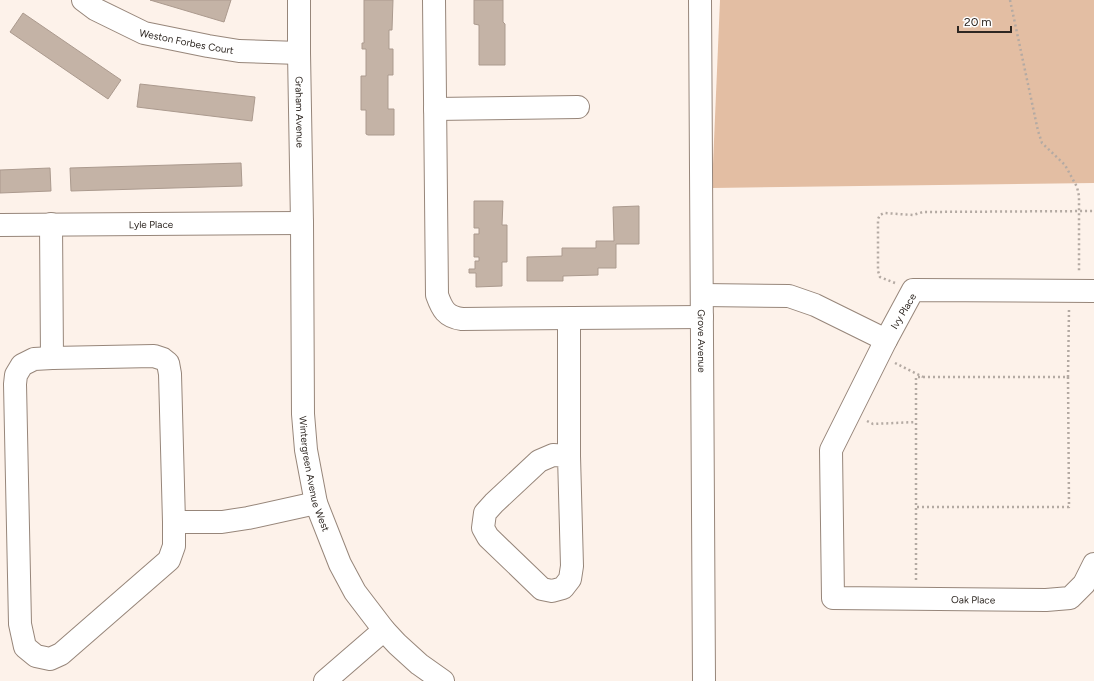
<svg xmlns="http://www.w3.org/2000/svg" width="1094" height="681" font-family="Figtree,sans-serif">
  <rect width="100%" height="100%" fill="#fdf2ea"/>
  <path fill="#e3bea3" d="M720,0H1094V183L712,188Z"/>
  <g fill="#c4b3a6" stroke="#ab9a8e">
    <path d="M150,0H231L224,22Z"/>
    <path d="M364,0H393L392,30H389V49H393V75H388V109H394V135H368L366,134V110H361V76H366V49H362V43H364Z"/>
    <path d="M474,0H503V22L505,24V65H479V25L474,24Z"/>
    <path d="M23,13L121,80L108,99L10,32Z"/>
    <path d="M140,84L255,97L252,121L137,107Z"/>
    <path d="M241,163L242,186L71,191L70,168Z"/>
    <path d="M50,168L51,191L0,193V170Z"/>
    <path d="M474,201H503L502,225H507V262H502V286L476,287V273H469V269H475V261H479V257H474V234H479V228H474Z"/>
    <path d="M639,206V244H616V268H598V275L563,276V281H527V257L562,256V248H596V241H614L613,207Z"/>
  </g>
  <g fill="none" stroke-linecap="round" stroke-linejoin="round">
    <defs>
      <g id="minor">
        <path id="s1" d="M83,0L95,9L144,33L208,46L239,51L299,53"/>
        <path id="s2" d="M299,0V53L302,223L303,414L306,450L316,503L340,564L355,592L384,630L397,644L419,664L443,681"/>
        <path d="M434,0L437,295C442,309 446,317 462,319L702,317"/>
        <path id="s3" d="M700,0L704,681"/>
        <path d="M435,109L578,107"/>
        <path d="M51,224L52,358"/>
        <path id="s4" d="M0,225L302,223"/>
        <path id="s5" d="M1094,291L913,290L886,340L831,450L833,598L1046,600L1070,598L1084,584L1094,564"/>
        <path d="M702,295L789,296L815,305L886,340"/>
        <path d="M154,356L163,359L168,363L170,374L174,522V546L169,560L61,654L50,659L36,656L25,647L20,624L15,384L16,375L22,365L34,359L52,358Z"/>
        <path d="M553,455L569,456L572,566L570,579L563,588L552,591L542,589L488,537L483,528L485,513L494,503L539,461Z"/>
        <path d="M569,456V319"/>
        <path d="M174,522H222L248,518L316,503"/>
        <path d="M325,681L384,630"/>
      </g>
    </defs>
    <use href="#minor" stroke="#97867a" stroke-width="24"/>
    <g stroke="#b4aaa3" stroke-width="2.5" stroke-dasharray="2 3" stroke-linecap="butt">
      <path d="M1010,0L1038,131L1042,143L1065,165L1077,187L1079,196V272"/>
      <path d="M895,283L880,277L878,271V219L880,215L884,213L913,215L923,212L1094,211"/>
      <path d="M895,363L923,377"/>
      <path d="M1068,377L1069,309"/>
      <path d="M867,421L873,424L916,422"/>
      <path d="M916,580V377H1068L1069,507H916"/>
    </g>
    <use href="#minor" stroke="#fff" stroke-width="22"/>
  </g>
  <g text-anchor="middle" stroke-width="3.5" stroke-linejoin="round" paint-order="stroke">
    <g font-size="10" fill="#2e2722" stroke="#fff">
      <text dy="4" stroke="none"><textPath href="#s1" startOffset="113">Weston Forbes Court</textPath></text>
      <text dy="4" stroke="none"><textPath href="#s2" startOffset="112">Graham Avenue</textPath></text>
      <text dy="4" stroke="none"><textPath href="#s4" startOffset="151">Lyle Place</textPath></text>
      <text transform="translate(903 311) rotate(-59)" y="4">Ivy Place</text>
      <text dy="4" stroke="none"><textPath href="#s3" startOffset="341">Grove Avenue</textPath></text>
      <text dy="4" stroke="none"><textPath href="#s2" startOffset="475">Wintergreen Avenue West</textPath></text>
      <text dy="4" stroke="none"><textPath href="#s5" startOffset="649">Oak Place</textPath></text>
    </g>
  </g>
  <path d="M958 26v6h53v-6" fill="none" stroke="#2e2722" stroke-width="2"/>
  <text x="964" y="26" font-size="12" fill="#2e2722" stroke="#ffffff" stroke-width="3" paint-order="stroke">20 m</text>
</svg>
